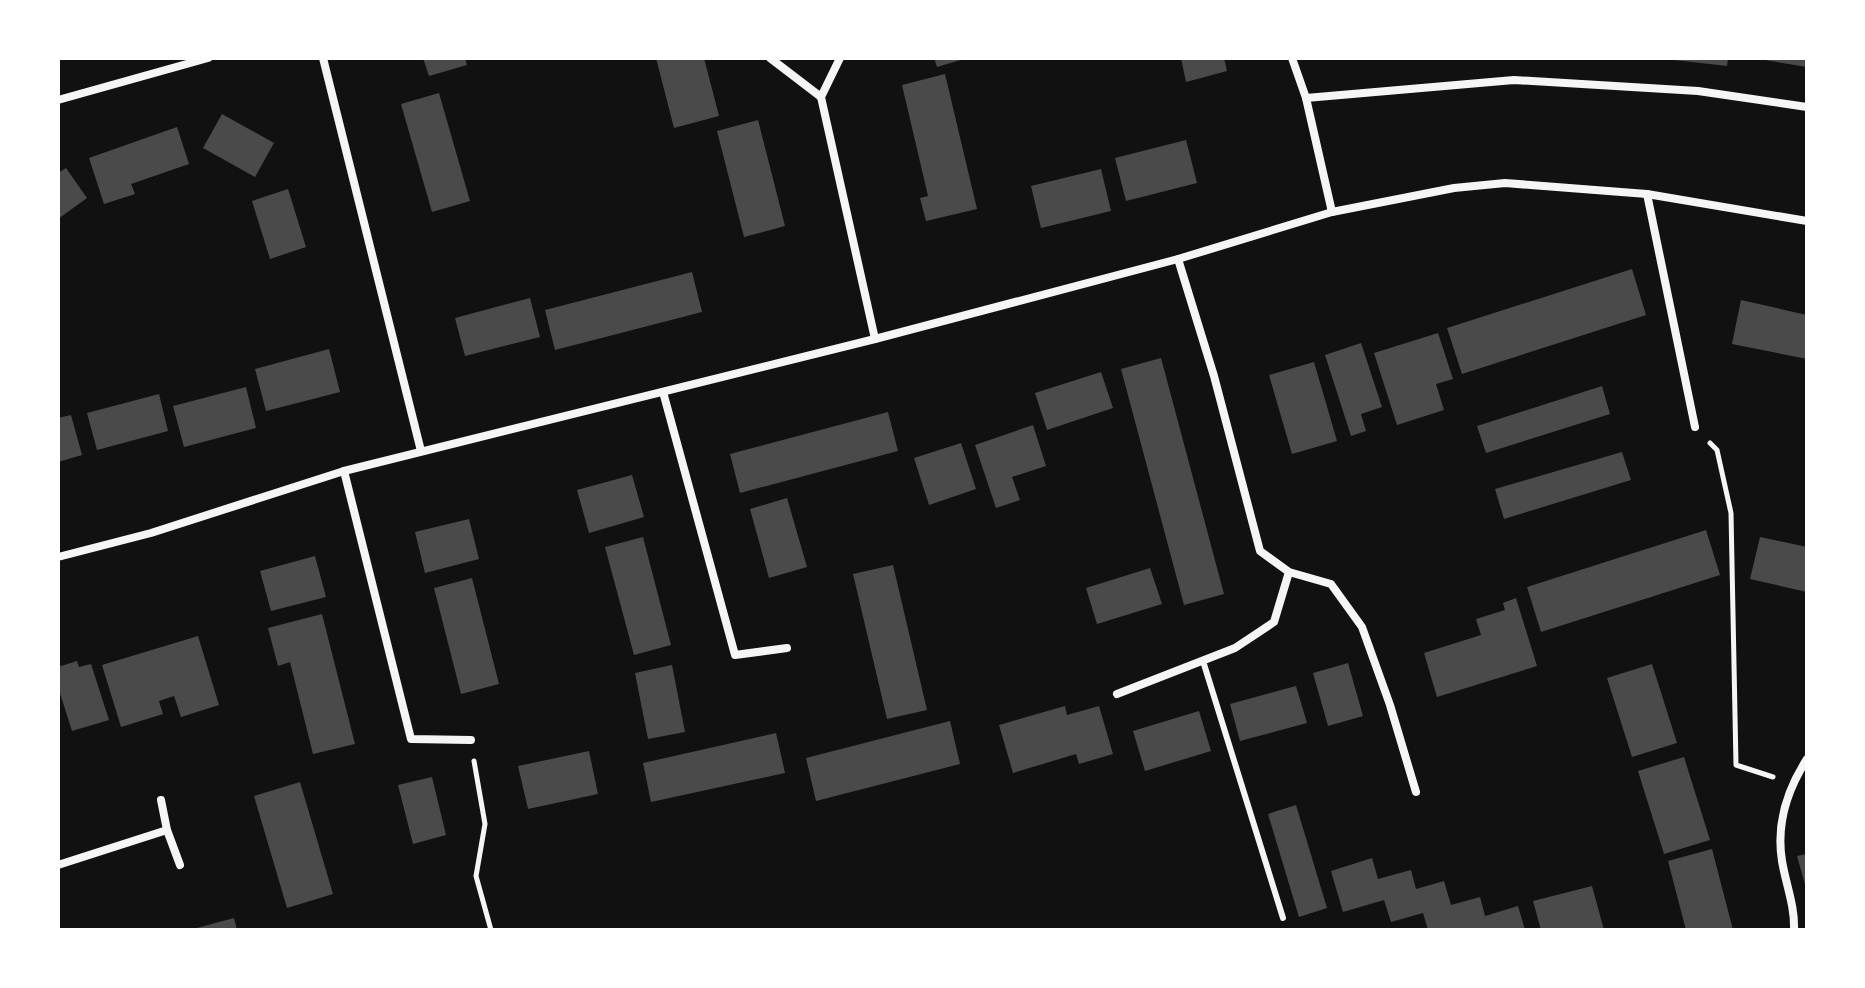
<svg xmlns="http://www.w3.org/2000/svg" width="1865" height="988" font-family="Ubuntu,sans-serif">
  <rect width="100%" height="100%" fill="#111"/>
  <g fill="#4a4a4a">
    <path d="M423,58H465L467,65L429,76Z"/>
    <path d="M656,58H704L719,116L674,128Z"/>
    <path d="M934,58H964V59L937,67Z"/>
    <path d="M1181,58H1224L1227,71L1186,82Z"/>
    <path d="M1674,58H1728L1727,66L1674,60Z"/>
    <path d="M1765,58H1807V67L1765,60Z"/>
    <path d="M945,74L977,209L926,221L920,198L928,196L902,85Z"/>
    <path d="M439,93L470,201L432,212L401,104Z"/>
    <path d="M222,114L274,143L255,177L203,148Z"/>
    <path d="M758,120L785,226L744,237L717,131Z"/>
    <path d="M177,127L189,164L131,184L135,194L104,204L89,158Z"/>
    <path d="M1186,140L1197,183L1126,201L1115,158Z"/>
    <path d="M66,168L87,198L58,219V173Z"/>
    <path d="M1101,169L1111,211L1041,228L1031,186Z"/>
    <path d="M288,189L306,247L270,259L252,201Z"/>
    <path d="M1632,269L1646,315L1462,374L1447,328Z"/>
    <path d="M692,272L702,312L555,350L545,310Z"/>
    <path d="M530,298L540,337L465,356L455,318Z"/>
    <path d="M1741,300L1807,315V359L1732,344Z"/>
    <path d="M1438,333L1453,379L1436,384L1444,410L1397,425L1374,353Z"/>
    <path d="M1361,343L1382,407L1361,414L1366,431L1351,436L1325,355Z"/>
    <path d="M329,349L340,392L266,411L255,369Z"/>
    <path d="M1161,358L1224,594L1184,605L1121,369Z"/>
    <path d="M1314,362L1337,441L1292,454L1269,375Z"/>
    <path d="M1101,372L1113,408L1047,430L1035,393Z"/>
    <path d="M1602,386L1610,414L1486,453L1477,426Z"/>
    <path d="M246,387L256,428L184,447L173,406Z"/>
    <path d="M159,394L168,431L97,450L87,413Z"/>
    <path d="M888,412L898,451L740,493L730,454Z"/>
    <path d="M71,415L82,455L58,462V418Z"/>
    <path d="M1033,425L1046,466L1012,477L1020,500L996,508L975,445Z"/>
    <path d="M961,443L976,489L929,505L914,458Z"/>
    <path d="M1622,452L1631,480L1504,519L1495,489Z"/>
    <path d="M632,475L644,517L589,533L577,490Z"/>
    <path d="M787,498L807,567L769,578L750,509Z"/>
    <path d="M469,519L479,559L425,573L415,532Z"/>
    <path d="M1706,530L1720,575L1541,632L1527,587Z"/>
    <path d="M643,537L671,645L634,655L605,547Z"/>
    <path d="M1760,537L1807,547V592L1750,579Z"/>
    <path d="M315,556L326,597L271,611L260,571Z"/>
    <path d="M893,565L927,710L887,719L853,574Z"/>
    <path d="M1150,568L1162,604L1097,624L1086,588Z"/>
    <path d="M472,578L499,684L461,694L434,588Z"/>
    <path d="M1516,598L1537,666L1437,697L1424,653L1481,635L1476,619L1505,610L1503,603Z"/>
    <path d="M322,614L355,744L313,754L290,662L278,666L268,628Z"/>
    <path d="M198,636L219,705L181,717L174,696L159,701L163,714L121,727L102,665Z"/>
    <path d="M77,661L79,667L91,664L109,720L72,731L58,687V667Z"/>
    <path d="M1348,663L1363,716L1328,726L1313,673Z"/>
    <path d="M1652,664L1677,743L1632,757L1607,678Z"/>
    <path d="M672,665L685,732L648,739L635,673Z"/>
    <path d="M1296,686L1307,723L1240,741L1230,704Z"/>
    <path d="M1065,706L1067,715L1099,706L1113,754L1079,764L1076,754L1013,773L999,725Z"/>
    <path d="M1199,711L1211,751L1145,771L1133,731Z"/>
    <path d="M950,721L960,764L816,801L806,758Z"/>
    <path d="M776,733L785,773L651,802L643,763Z"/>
    <path d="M589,751L598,794L528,809L518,766Z"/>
    <path d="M1684,757L1710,840L1664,854L1638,771Z"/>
    <path d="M432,777L446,835L413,844L398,785Z"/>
    <path d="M300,782L333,894L287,908L254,796Z"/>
    <path d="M1296,805L1327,908L1299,917L1268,814Z"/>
    <path d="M1712,849L1733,930H1686L1668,861Z"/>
    <path d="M1807,854V888H1806L1797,856Z"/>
    <path d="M1372,858L1378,879L1411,870L1416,889L1444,881L1451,905L1480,897L1485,916L1518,906L1525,930H1428L1423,913L1391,922L1384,900L1343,912L1331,871Z"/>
    <path d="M1592,886L1604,930H1541L1533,901Z"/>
    <path d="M234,918L237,930H193V929Z"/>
  </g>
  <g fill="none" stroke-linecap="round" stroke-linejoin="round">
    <g stroke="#f5f5f5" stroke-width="5">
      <path d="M1710,443L1717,450L1731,513L1736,765L1773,777"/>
      <path d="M474,761L485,824L476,876L491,930"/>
    </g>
    <path stroke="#f5f5f5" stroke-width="6" d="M1203,661L1283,918"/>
    <g stroke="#f5f5f5" stroke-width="8">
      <path d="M323,58L421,451"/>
      <path d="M770,58L821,97"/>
      <path d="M840,58L821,97L875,339"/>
      <path d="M1292,58L1306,98L1332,212"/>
      <path d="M1306,98L1514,80L1698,91L1807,107"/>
      <path d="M58,100L208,58"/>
      <path d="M1647,194L1695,427"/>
      <path d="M1178,259L1214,376L1260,551L1289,572L1331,584L1362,627L1390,705L1416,792"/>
      <path d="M663,392L735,655L787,648"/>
      <path d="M344,471L411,739L471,740"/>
      <path d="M58,557L151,533L344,471L875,339L1178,259L1332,212L1454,188L1505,183L1647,194L1807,221"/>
      <path d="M1117,694L1235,648L1274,622L1289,572"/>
      <path d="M161,800L167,830L180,865"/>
      <path d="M58,865L167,830"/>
      <path d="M1794,930C1795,906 1786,885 1782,861C1776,824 1787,790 1807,759"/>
    </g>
  </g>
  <rect width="1865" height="988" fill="none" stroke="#ffffff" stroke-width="120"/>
</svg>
